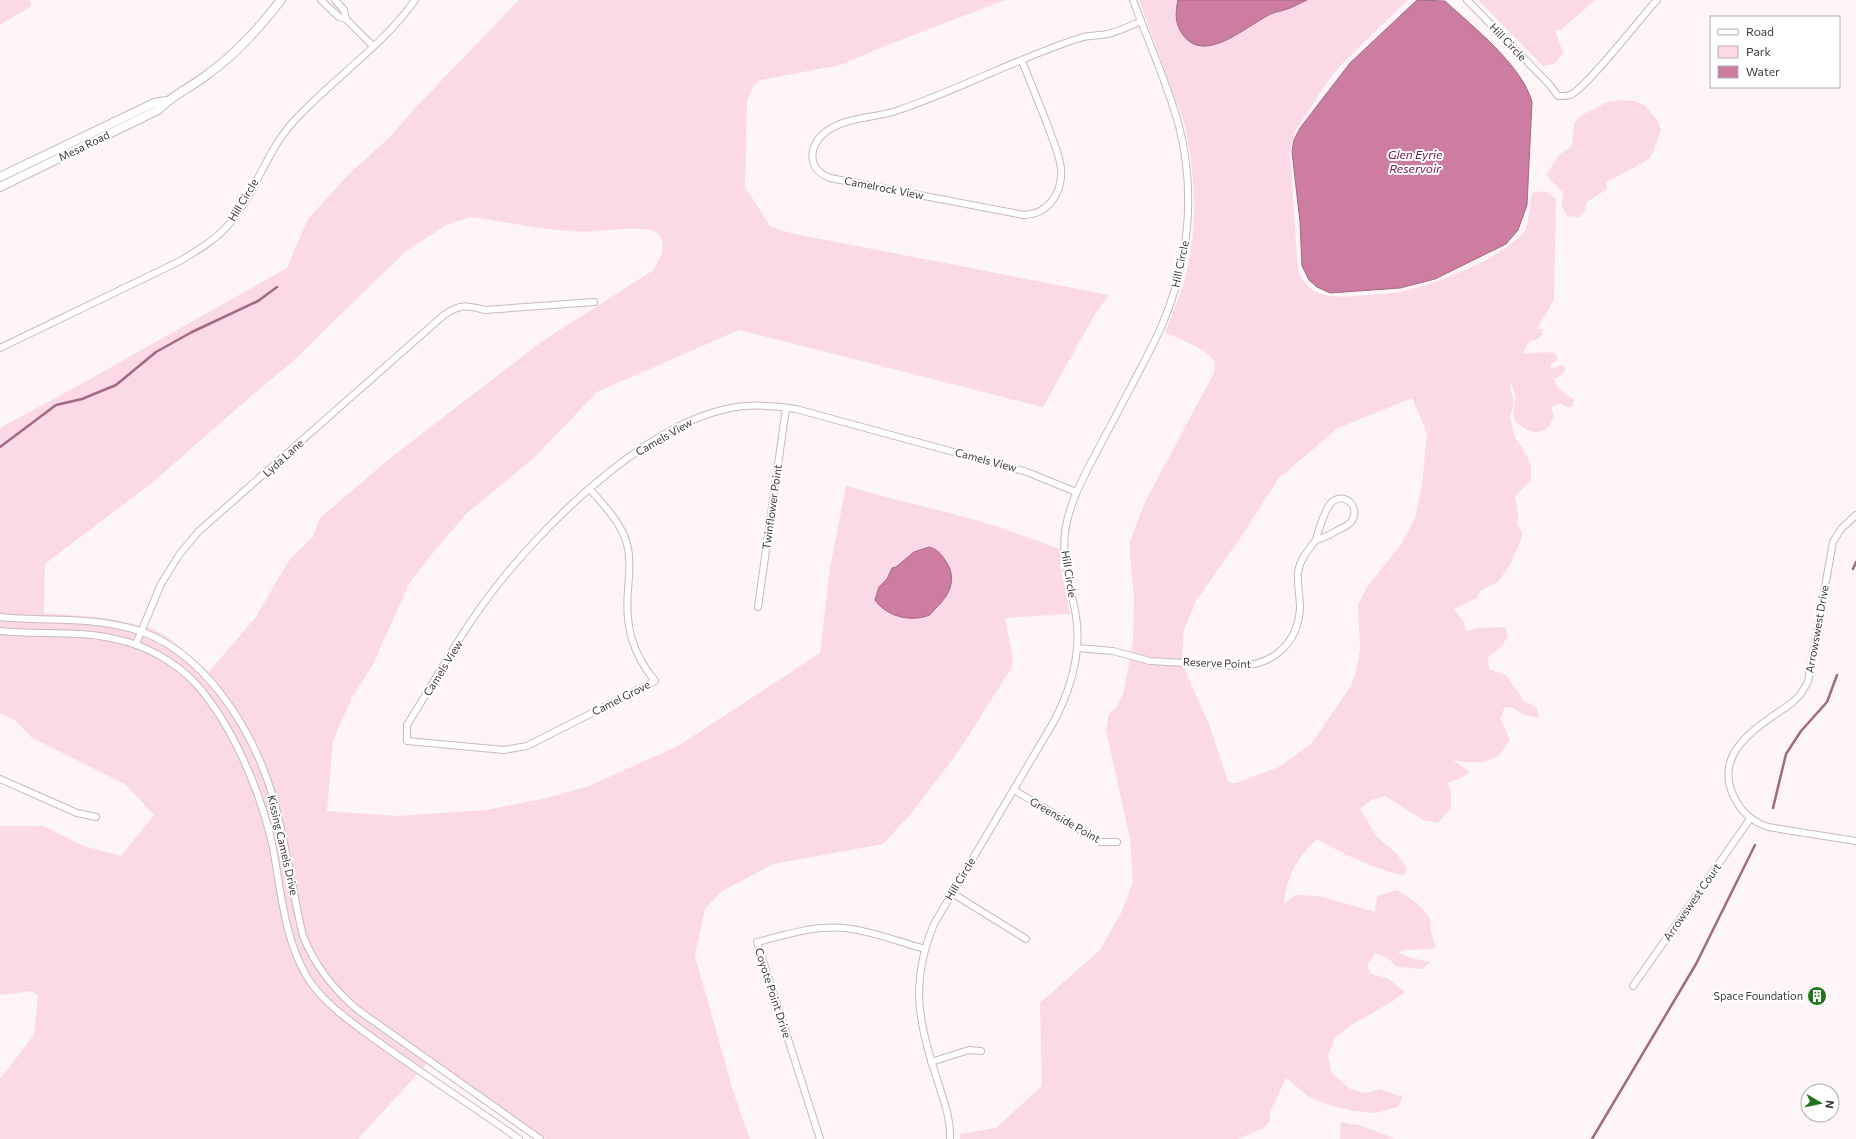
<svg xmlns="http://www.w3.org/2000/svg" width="1856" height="1139" font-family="Commissioner,sans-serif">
  <rect width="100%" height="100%" fill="#fef5f8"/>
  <g fill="#fcd9e7" fill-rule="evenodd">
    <path d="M0,0H30L31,6L0,25Z"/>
    <path d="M519,0H1005L885,46L840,65L760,80L754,85L747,100L745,187L771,227L790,233L1109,295L1095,314L1043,407L739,330L597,392L534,458L467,513L436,549L409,584L373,664L352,698L333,740L327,811L397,816L486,810L547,798L589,786L678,746L820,653L830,568L846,486C884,497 922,506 961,516C995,525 1027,537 1060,549V565L1070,614L1005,618L1013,660L1012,667L958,752L910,815L883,844L773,864L721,892L705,909L695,956L733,1091L750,1139H546L431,1059L358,1139H0V1079L34,1035L38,996L31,991L0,995V826H43L84,846L121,856L154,815L125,784L31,737L16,721L0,713V428L83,383L287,268L308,219L348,175L390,137L415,108ZM471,217C510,222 558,234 597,231C610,231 652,224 659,235C668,248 659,261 652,271L541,342L389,459L320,518L313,537L290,559L255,618L209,672L169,638L151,628L106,618L44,613L45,564L153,482L250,397L291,363L406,251L446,225Z"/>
    <path d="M1139,0H1408L1340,66L1330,78L1295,131L1290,153L1298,270C1309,302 1340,297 1368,295C1380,293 1393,294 1405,291C1438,283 1502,258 1524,232C1529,226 1530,202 1532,193C1544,190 1547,191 1556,199L1554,300L1537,329H1543L1542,335L1536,340L1530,341L1523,352L1526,354L1544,352L1555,353L1558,359L1550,365L1551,369L1563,365L1566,369L1560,376L1554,379L1557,387L1574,400L1573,406L1566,407L1561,403L1553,406L1551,410L1554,414C1549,440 1526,435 1513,418L1516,396L1509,379L1514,404L1510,417L1515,437L1527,456L1531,467V480L1515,496L1518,515L1517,524L1522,532V537L1510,565L1498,582L1481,590L1477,598L1454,609L1464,622L1466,631L1479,628L1505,627L1508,636L1501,647L1488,657L1489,669L1506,675L1524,701L1537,708L1539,718L1524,715L1512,707H1505L1500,718L1510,739C1507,744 1503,751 1499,755C1485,765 1468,763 1453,760L1470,772L1461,778L1448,783L1451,792V808L1438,823L1423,820L1385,796L1371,800L1360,809L1377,837L1396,853L1407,868L1404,876C1373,868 1345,855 1317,839C1296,859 1287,875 1284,904L1295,895L1319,896L1375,912L1377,896L1397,890L1417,903L1430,918L1431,932L1436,948C1423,951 1410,948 1397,952L1411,958L1430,962L1422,969L1397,967L1389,959L1375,953L1367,965L1371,974L1387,978L1405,992L1390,1003L1351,1025L1335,1038L1328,1055L1331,1072L1350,1089L1365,1093L1380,1089L1403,1097L1398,1107L1375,1113L1354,1111L1328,1105L1308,1096L1286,1078L1270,1112V1121L1264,1128L1238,1139H960V1134L996,1128L1042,1086L1040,1003L1100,950L1121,913L1133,882L1130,839L1106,730L1109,714L1117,707L1124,691L1133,641L1134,598L1130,554V541L1145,502L1214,373C1214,369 1216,365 1214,361C1208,349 1177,338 1165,332C1173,313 1181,294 1186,274C1199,225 1195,172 1184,122ZM1412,398L1427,433L1422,485L1415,518L1402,543L1367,587L1358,604L1360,649L1357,667L1351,686L1311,744L1279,767L1236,783H1230L1227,779L1209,724L1184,668L1182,657L1184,630L1197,599L1241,537L1279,478L1338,428Z"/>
    <path d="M1478,0H1595L1561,30H1555L1563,53L1554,64L1543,66Z"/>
    <path d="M1621,100L1634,101L1644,105L1658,121L1661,131L1651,157L1637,166L1606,182L1607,189L1587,202L1585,210L1579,217L1567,216L1562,207L1563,193L1546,175L1560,154L1572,146L1574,123L1583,114L1595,109L1607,102Z"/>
    <path d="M1341,1122L1362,1126L1396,1139H1340Z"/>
  </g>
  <g fill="#cd7da0" stroke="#a26981">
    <path d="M1178,0H1307C1300,3 1292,8 1284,10C1281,11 1276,12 1273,13C1249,23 1206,66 1183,35C1175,24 1175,13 1178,0Z"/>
    <path d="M1417,0L1445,1C1473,27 1522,65 1532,102L1527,205L1518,230L1506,244L1435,279L1400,288L1330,293L1317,287L1309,280L1302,266L1300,222L1292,152L1294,140L1300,128L1350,63Z"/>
    <path d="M929,547C937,549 941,554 945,560C958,578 950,595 936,608C933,611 931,615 927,616C909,622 886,616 875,600L879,587L887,579L892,568L896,567L914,552Z"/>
  </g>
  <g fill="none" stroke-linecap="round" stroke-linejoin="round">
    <g stroke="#a26981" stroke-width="2.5">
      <path d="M0,447L56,405L82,399L116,385L156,352L192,332L258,301L277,287"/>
      <path d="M1853,569L1856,562"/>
      <path d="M1773,808L1786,754L1801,731L1827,702L1837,675"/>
      <path d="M1592,1139L1696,964L1755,845"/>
    </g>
    <defs>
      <g id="street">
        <path d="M321,0L339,17L346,19"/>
        <path d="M335,0L344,10L346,19L373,46"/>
        <path d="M1467,0L1548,83L1558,96C1562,96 1567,96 1570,95C1584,91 1642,16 1657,0"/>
        <path d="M1022,61C1030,81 1038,101 1046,121C1051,136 1059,152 1061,168C1063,192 1049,214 1024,215L830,178C806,169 808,145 827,131C846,117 874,118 896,111C959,90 1017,58 1080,38C1088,35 1098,36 1107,34C1118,32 1130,26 1141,21"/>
        <path d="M0,348L180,261C198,250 217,239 230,223C256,192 266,152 293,122C331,80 382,47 415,0"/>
        <path d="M590,489C604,506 621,522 627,544C631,559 629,575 628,590C625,626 632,653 655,681L527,746L504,750L407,741V725C432,686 454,644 481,607C532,535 639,428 726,409C749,404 773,405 796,409L1027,472L1076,492"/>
        <path d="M1856,515L1841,529L1833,542L1808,682L1800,695L1793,702C1762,725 1713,749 1733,795C1741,812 1751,821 1768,827L1856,841"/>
        <path d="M758,607L786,408"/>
        <path d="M0,617C44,622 89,616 133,629C204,649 253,730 273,797C286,842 292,890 303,936C315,966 333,989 358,1010L540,1139"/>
        <path d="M0,631C38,635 78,630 115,639C146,645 176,662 197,685C233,726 260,791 272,843C281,888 283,936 307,977C325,1006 357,1026 384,1046C429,1078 474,1107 519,1139"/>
        <path d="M136,644L161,584L179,555L198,532L444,315C460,304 467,305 485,310L594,302"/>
        <path d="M1077,648L1113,651L1150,661L1237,666C1272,666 1298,644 1300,608C1300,596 1297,584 1298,572C1300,559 1309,549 1316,540C1325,538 1331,534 1338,530C1343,528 1348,525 1351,522C1361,509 1347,492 1333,501C1326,506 1318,531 1316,540"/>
        <path d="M0,779L77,813L96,817"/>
        <path d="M1014,790L1101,842H1117"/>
        <path d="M952,893L1026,939"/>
        <path d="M1633,986L1750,819"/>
        <path d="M931,1062L969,1050L981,1051"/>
        <path d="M820,1139L757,942C779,937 801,929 823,928C858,925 892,940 925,949"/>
        <path d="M950,1139C951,1118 943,1099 937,1079C918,1022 910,982 934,924L1053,723C1070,691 1082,654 1076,616C1071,586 1060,557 1066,526C1071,500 1083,478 1095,455C1107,432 1119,410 1131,387C1141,367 1153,346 1162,325C1189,262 1196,193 1179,126C1168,85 1148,41 1133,0"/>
      </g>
      <g id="secondary">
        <path d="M0,177L154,103L166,101"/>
        <path d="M0,187L158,110C172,95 192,87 208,74C237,53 259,28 281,0"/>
      </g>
    </defs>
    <use href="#street" stroke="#c6babe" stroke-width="8"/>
    <use href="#secondary" stroke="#c6babe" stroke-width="10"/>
    <use href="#street" stroke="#fff" stroke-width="6"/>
    <use href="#secondary" stroke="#fff" stroke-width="8"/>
  </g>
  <defs>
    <symbol id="building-disc" viewBox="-11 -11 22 22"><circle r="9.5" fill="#21731c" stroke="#fff"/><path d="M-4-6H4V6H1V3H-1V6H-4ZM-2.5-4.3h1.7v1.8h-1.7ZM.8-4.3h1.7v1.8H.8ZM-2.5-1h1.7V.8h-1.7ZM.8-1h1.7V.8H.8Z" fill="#fff"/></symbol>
  </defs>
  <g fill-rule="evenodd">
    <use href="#building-disc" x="1806" y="985" width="22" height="22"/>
  </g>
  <g text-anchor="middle" stroke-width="4" stroke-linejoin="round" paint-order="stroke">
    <g font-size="11" fill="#3d393a" stroke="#fff">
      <text transform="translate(1508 42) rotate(46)" y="4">Hill Circle</text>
      <text transform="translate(84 146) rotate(-26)" y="4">Mesa Road</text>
      <text transform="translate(884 188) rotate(11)" y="4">Camelrock View</text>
      <text transform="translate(243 200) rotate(-59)" y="4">Hill Circle</text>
      <text transform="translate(1180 264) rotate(-78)" y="4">Hill Circle</text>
      <text transform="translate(664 437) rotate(-30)" y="4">Camels View</text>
      <text transform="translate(283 458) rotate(-42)" y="4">Lyda Lane</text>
      <text transform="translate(986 460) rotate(15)" y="4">Camels View</text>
      <text transform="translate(772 507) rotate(-82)" y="4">Twinflower Point</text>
      <text transform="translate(1069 574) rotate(81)" y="4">Hill Circle</text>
      <text transform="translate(1817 629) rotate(-80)" y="4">Arrowswest Drive</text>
      <text transform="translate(1217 663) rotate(2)" y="4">Reserve Point</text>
      <text transform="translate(443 668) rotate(-58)" y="4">Camels View</text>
      <text transform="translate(621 698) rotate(-27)" y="4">Camel Grove</text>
      <text transform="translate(1065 820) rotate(30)" y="4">Greenside Point</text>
      <text transform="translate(283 845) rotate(77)" y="4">Kissing Camels Drive</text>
      <text transform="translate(960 879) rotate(-59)" y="4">Hill Circle</text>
      <text transform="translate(1692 902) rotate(-55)" y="4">Arrowswest Court</text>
      <text transform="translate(773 993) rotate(72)" y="4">Coyote Point Drive</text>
    </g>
    <g font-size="11" fill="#3d393a" stroke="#fff" text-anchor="end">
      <text x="1803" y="1000">Space Foundation</text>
    </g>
    <g font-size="12" font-style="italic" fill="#741449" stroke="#fff">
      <text x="1415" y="159">Glen Eyrie<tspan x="1415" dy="14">Reservoir</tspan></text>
    </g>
  </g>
  <rect x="1710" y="16" width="130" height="72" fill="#ffffff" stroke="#b1b0b0"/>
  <rect x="1718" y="29" width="20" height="6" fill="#ffffff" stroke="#b1b0b0"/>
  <text x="1746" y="36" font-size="12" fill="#3d393a">Road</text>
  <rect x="1718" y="46" width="20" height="12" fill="#fcd9e7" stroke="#b1b0b0"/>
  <text x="1746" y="56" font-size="12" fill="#3d393a">Park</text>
  <rect x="1718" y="66" width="20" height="12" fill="#cd7da0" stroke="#b1b0b0"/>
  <text x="1746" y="76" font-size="12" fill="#3d393a">Water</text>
  <g transform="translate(1820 1103) rotate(99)"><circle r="19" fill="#ffffff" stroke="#b1b0b0"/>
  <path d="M0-3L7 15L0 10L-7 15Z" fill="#21731c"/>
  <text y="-6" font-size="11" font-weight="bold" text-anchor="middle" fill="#3d393a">N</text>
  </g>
</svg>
